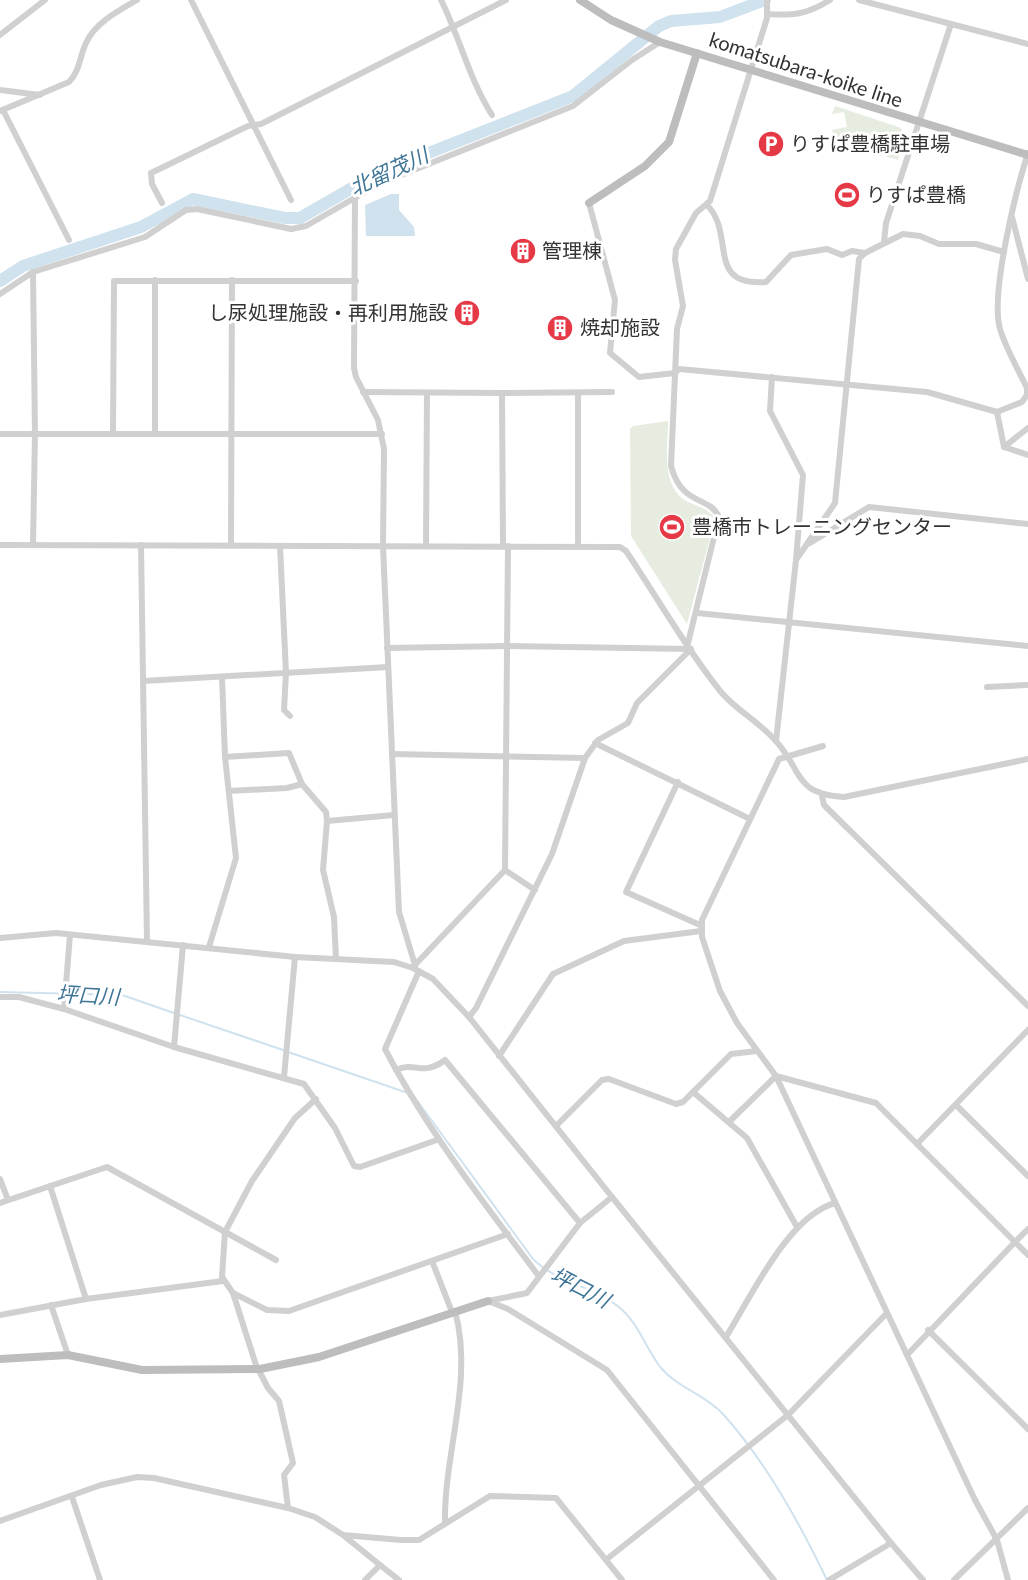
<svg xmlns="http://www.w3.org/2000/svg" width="1028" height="1580" font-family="Lato,'Noto Sans JP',sans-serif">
  <rect width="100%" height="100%" fill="#fff"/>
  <g fill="#e6ecdf">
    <path d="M835,106L901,128L905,137L898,160L834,141L832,130L847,127L844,112L832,114Z"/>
    <path d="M668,421C668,448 660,487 688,502C698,507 710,509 715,519L687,624L631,536L630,429L633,426Z"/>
  </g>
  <path fill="#cfe2ee" d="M391,194H399V210L414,227L415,236H366L365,205Z"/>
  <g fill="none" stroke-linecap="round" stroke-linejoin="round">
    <g stroke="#cfe2ee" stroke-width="2">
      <path d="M0,992L122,995L174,1013"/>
      <path d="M180,1015L283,1050"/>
      <path d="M288,1052L408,1093"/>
      <path d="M413,1095L533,1259C557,1283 594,1286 620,1308C639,1324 646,1349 661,1368C678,1388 706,1395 723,1414C766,1462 799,1522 827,1580"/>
    </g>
    <path stroke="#cfe2ee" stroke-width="12" d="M0,281L23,266L141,227L193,199L285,218H300L378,173L573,96L659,26L671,21L720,17L765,0"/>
    <g stroke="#d0d0d0" stroke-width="6">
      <path d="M191,0L291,200"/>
      <path d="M441,0C460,38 469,79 492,115"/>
      <path d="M859,0L1028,44"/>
      <path d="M767,14C793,16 808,14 830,0"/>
      <path d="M0,35L45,0"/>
      <path d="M0,90L40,95"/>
      <path d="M3,110L69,240"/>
      <path d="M0,111L69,82C80,71 79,58 86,43C95,23 118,11 137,0"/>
      <path d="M355,198L354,368L356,377L378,420L384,449L383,546L399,912L415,965"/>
      <path d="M162,203L152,184L151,173L248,126L261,124L506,0"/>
      <path d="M589,203L615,300L610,353L639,377L675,373L679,369L927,392L997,412L1022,402L1027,395V388C1018,369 1006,349 1000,329C990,294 1016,190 1028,153"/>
      <path d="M707,205C736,234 705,287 766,282L791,255L827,249L842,255L852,251L865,253"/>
      <path d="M1012,217L1028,279"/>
      <path d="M884,242L886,223L951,24"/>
      <path d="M0,294L33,272L145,237L186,210L197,209L291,229L306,226L379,184L573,106L632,60L660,42"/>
      <path d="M772,377L770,411L803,475L796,560"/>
      <path d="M363,392L502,393L503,546"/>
      <path d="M502,393L612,392"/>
      <path d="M997,412L1004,447L1028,455"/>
      <path d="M113,433L114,281H356"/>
      <path d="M155,433V280"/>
      <path d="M0,434H382"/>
      <path d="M1004,447L1028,428"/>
      <path d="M810,543L869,507L1028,524"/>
      <path d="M33,544L35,434L33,272"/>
      <path d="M0,545L620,547L626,551C657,597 687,650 721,692C736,710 759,722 775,740C803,770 793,794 844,797L1028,759"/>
      <path d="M141,545L147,942"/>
      <path d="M231,545L232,280"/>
      <path d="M280,546L286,673L284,710L290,716"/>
      <path d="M426,546L427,393"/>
      <path d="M578,546V393"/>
      <path d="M697,613L1028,646"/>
      <path d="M688,643L719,517C709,495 682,507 671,466L677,329L683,306L675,260L676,249L696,213L710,201L767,18V0"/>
      <path d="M387,648L507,646L690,649"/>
      <path d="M691,649L637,703L628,723L598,740L585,758L552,854L476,1008L469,1017L612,1197L580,1223L527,1293L488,1301L508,1309L607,1370L774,1580"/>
      <path d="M143,681L388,667"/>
      <path d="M987,687L1028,685"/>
      <path d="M776,741L796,560L835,503L859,259L865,253L903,234L920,236L939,244H976L1004,252"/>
      <path d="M595,743L750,819"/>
      <path d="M823,746L779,759L702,920V937L720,991L737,1023L776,1076L907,1355"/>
      <path d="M392,754L585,758"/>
      <path d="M225,757L289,753L302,784L326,812L327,821"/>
      <path d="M678,782L626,892L700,925"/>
      <path d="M229,791L287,788L302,784"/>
      <path d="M822,796L824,805L1028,1006"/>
      <path d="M505,870L535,890"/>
      <path d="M0,938L56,933L295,957L394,962L413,968L433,979L469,1017"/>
      <path d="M209,947L236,858L225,757L222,677"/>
      <path d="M336,959L334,917L323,870L327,821L394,815"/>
      <path d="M413,967L505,870L508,546"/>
      <path d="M419,971L385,1049C427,1130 483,1202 538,1275"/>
      <path d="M0,997H19L64,1009L174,1047L304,1084L335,1128L354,1166L360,1167L437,1140"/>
      <path d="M64,1009L70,935"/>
      <path d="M174,1047L183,945"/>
      <path d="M499,1056L553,974L624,941L701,931"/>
      <path d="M396,1070C416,1061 422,1077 445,1060L580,1223"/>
      <path d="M284,1077L295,957"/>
      <path d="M693,1092L747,1138L797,1227"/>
      <path d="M956,1105L1028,1176"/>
      <path d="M729,1122L776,1076L876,1103L1015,1242L907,1355L975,1500L997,1540L1008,1580"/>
      <path d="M556,1126L602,1080L609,1079L676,1104L683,1102L731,1054L757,1051"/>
      <path d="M917,1144L1028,1030"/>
      <path d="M0,1179L8,1200"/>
      <path d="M50,1186L86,1299"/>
      <path d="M612,1197L891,1543"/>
      <path d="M0,1203L107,1167L276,1260"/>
      <path d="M1028,1229L1015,1242L1028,1255"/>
      <path d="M432,1261L452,1312"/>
      <path d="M233,1293L267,1310L289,1311L508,1234"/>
      <path d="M51,1305L68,1355"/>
      <path d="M0,1315L86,1299L223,1281"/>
      <path d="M928,1330L1028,1429"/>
      <path d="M726,1337C751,1297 788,1216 835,1203"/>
      <path d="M72,1497L100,1580"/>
      <path d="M288,1508L284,1475L293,1463L279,1401L268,1388L256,1365L233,1293L222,1277L225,1232L252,1181L295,1118L316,1099"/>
      <path d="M0,1521L101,1485L137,1477L154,1478L288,1508L315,1517L343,1535L401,1540H419L490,1496L556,1498L622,1580"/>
      <path d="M445,1522C444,1452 474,1380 455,1311"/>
      <path d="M343,1535L380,1565"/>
      <path d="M607,1559L788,1415L886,1314"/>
      <path d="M365,1580L380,1565L399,1580"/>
      <path d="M829,1580L891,1543L923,1580"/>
      <path d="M954,1580L1028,1508"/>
    </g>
    <g stroke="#bdbdbd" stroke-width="8">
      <path d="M580,0L611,20L660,42L1028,155"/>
      <path d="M589,203L645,166L669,142L697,53"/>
      <path d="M0,1359L68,1355L142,1370L260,1369L319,1357L488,1301"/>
    </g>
  </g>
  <defs>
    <symbol id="parking-disc" viewBox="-11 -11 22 22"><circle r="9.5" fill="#e63946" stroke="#fff"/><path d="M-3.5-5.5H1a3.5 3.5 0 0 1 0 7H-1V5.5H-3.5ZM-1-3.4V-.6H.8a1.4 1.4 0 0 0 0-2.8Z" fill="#fff"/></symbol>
    <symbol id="stadium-disc" viewBox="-11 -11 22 22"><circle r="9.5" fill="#e63946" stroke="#fff"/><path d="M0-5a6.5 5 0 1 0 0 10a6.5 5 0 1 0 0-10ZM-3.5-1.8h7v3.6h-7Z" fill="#fff"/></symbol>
    <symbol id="building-disc" viewBox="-11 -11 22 22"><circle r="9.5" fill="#e63946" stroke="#fff"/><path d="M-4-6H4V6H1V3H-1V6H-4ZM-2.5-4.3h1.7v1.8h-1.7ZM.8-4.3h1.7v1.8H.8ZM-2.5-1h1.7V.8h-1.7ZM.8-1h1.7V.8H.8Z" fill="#fff"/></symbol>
  </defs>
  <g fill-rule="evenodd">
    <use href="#parking-disc" x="756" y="129" width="30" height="30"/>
    <use href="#stadium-disc" x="832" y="180" width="30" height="30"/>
    <use href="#building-disc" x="508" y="236" width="30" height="30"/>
    <use href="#building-disc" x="452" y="298" width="30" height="30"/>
    <use href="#building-disc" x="545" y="313" width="30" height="30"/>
    <use href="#stadium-disc" x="657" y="512" width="30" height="30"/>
  </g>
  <g text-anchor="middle" stroke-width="6" stroke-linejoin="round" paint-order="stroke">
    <g font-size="20" fill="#333" stroke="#fff">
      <text transform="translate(806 70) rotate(18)" y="7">komatsubara-koike line</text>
    </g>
    <g font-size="20" fill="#333" stroke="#fff" text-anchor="start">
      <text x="790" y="151">りすぱ豊橋駐車場</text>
      <text x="866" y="202">りすぱ豊橋</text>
      <text x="542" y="258">管理棟</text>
      <text x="448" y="320" text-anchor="end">し尿処理施設・再利用施設</text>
      <text x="580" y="335">焼却施設</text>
      <text x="692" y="534">豊橋市トレーニングセンター</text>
    </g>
    <g font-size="21" font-style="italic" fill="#3f7597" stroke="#fff">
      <text transform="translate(389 172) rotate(-25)" y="7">北留茂川</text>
      <text transform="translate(88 996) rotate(3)" y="7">坪口川</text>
      <text transform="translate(580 1288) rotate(27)" y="7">坪口川</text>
    </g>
  </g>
</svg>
